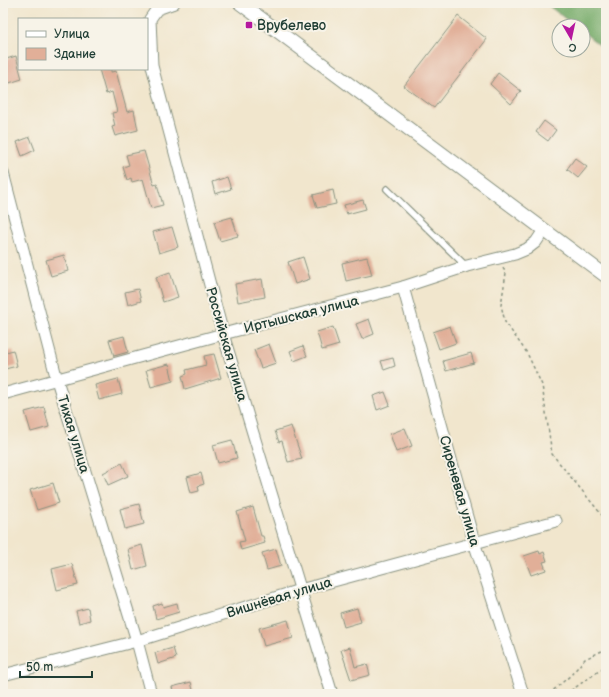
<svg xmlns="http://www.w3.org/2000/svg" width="609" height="697" font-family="'Balsamiq Sans',sans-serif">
  <rect width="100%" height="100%" fill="#f7f3e8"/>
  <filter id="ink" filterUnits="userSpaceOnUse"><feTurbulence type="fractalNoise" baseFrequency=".025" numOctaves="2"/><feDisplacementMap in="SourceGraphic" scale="8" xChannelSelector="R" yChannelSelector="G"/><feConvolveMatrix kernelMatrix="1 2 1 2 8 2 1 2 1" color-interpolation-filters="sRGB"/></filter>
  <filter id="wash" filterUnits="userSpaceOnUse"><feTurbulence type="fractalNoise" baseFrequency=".012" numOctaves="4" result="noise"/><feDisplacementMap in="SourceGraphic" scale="16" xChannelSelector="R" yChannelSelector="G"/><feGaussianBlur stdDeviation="0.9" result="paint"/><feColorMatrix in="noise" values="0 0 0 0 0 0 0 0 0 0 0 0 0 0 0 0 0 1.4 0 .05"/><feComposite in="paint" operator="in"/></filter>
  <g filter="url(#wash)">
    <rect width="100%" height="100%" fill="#f1e6cd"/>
    <path fill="#77ac6a" stroke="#4b744f" d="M545,3H606V50L583,32V26H575Z"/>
    <g id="blocks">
      <g fill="#e1af98">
        <path d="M458,16L487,39L434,108L404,86Z"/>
        <path d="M16,56L22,79L6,84L3,73V60Z"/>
        <path d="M99,69H111V72L116,71L127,112L134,110L138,130L115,136L112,127L115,126L112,113L117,112L112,92L106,94Z"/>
        <path d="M498,73L521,91L511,104L490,84Z"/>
        <path d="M544,121L556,130L548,141L536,132Z"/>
        <path d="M30,137L35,150L22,156L17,142Z"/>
        <path d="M144,151L154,185L157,184L163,205L151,208L143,179L132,182L131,178L127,180L123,167L129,165L126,155Z"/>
        <path d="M575,158L587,167L578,178L567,169Z"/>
        <path d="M227,177L231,189L215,194L212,182Z"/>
        <path d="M333,190L336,204L317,208L313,195Z"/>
        <path d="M363,200L366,209L347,214L344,205Z"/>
        <path d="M232,217L238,236L220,241L214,222Z"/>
        <path d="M172,227L178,247L159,253L153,232Z"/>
        <path d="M64,255L68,271L51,276L46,260Z"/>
        <path d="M303,257L310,279L295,284L288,262Z"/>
        <path d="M367,257L372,275L346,281L342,263Z"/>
        <path d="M170,272L178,297L163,302L156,277Z"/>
        <path d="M262,279L265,297L238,302L235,284Z"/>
        <path d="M138,289L141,301L128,305L125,292Z"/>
        <path d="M369,319L374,334L362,339L356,324Z"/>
        <path d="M450,326L456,343L439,349L433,332Z"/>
        <path d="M333,327L339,345L322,350L317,332Z"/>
        <path d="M124,336L128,352L114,356L109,340Z"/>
        <path d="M269,344L276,363L261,368L254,350Z"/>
        <path d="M303,346L307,356L294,361L290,351Z"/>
        <path d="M13,350L17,366L5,369L3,353Z"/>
        <path d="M471,353L474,363L446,371L443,361Z"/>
        <path d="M214,354L221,378L185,389L182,376L187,374L186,370L206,365L204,356Z"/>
        <path d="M393,358L395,366L384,370L381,361Z"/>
        <path d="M169,364L173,381L151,387L146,370Z"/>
        <path d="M118,379L122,394L99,400L95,385Z"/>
        <path d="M385,392L390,405L377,410L373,396Z"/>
        <path d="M44,407L49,427L31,432L25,412Z"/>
        <path d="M291,426L302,459L288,462L282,441L279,442L275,431Z"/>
        <path d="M405,428L412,446L396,452L390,434Z"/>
        <path d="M232,440L237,458L218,463L213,445Z"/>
        <path d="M122,463L128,476L108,485L103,473Z"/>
        <path d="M201,473L204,484L198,486L199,491L191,493L187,477Z"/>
        <path d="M53,483L59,503L37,510L30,490Z"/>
        <path d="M139,504L144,524L125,529L120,509Z"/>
        <path d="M253,507L261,536H263L265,543L241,550L239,542L245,541L237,512Z"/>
        <path d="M142,545L147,566L133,570L128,549Z"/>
        <path d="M276,549L281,566L267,570L262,553Z"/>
        <path d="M539,551L540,554L544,552L547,561L543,562L546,570L531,575L524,556Z"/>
        <path d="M72,564L78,585L57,590L52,569Z"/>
        <path d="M162,603L163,607L177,603L179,612L156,619L153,606Z"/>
        <path d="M88,608L90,620L79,623L76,611Z"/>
        <path d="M357,608L361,622L344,627L340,613Z"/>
        <path d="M288,620L293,638L264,646L259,628Z"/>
        <path d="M350,647L355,667L367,664L370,675L351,680L341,650Z"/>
        <path d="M173,648L176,658L158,664L155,653Z"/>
        <path d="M191,682L194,694H174L172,687Z"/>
      </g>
    </g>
  </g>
  <g filter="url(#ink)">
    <use href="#blocks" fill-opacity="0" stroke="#889280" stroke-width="1"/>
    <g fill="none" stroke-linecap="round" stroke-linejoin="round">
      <defs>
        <path id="service" d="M387,189L466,266"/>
        <g id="minor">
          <path d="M174,3L157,9L150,19L152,66L223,334L332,694"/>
          <path d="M3,173L57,380L137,641L151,694"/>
          <path d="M403,287L474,542L523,694"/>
          <path d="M3,394L223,334L403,287L467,266L515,254L527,249L536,242L544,230"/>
          <path d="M3,675L137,641L300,590L556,521"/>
        </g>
        <path id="tertiary" d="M240,3L606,276"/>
      </defs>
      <use href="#service" stroke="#889280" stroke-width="8"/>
      <use href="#minor" stroke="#889280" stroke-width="13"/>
      <use href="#tertiary" stroke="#889280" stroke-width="15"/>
      <g stroke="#889280" stroke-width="1.5" stroke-dasharray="3 3" stroke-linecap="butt">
        <path d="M503,268L506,273L501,305L505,322L527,353L542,385L552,454L606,520"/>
        <path d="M549,694L571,675L585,659L606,649"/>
        <path d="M566,694L606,666"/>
      </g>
      <use href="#service" stroke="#fff" stroke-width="5.5"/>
      <use href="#minor" stroke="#fff" stroke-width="11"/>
      <use href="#tertiary" stroke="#fff" stroke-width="13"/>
    </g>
  </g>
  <rect fill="#b5179e" stroke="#f7f3e8" stroke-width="1.5" x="245" y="21" width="8" height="8" rx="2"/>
  <g text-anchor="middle" stroke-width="4" stroke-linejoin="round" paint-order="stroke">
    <g font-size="14" fill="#1f3d34" stroke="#f7f3e8" text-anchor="start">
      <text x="257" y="30">Врубелево</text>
    </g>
    <g font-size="14" fill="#1f3d34" stroke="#f7f3e8">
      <text transform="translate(301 314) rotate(-14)" y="5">Иртышская улица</text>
      <text transform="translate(227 344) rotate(74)" y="5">Российская улица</text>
      <text transform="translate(74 434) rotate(73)" y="5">Тихая улица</text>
      <text transform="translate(460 491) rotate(74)" y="5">Сиреневая улица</text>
      <text transform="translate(279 597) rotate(-17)" y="5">Вишнёвая улица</text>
    </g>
  </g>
  <rect width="609" height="697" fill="none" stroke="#f7f3e8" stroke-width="16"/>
  <rect x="18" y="18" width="130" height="52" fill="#f7f3e8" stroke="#a1aaa0"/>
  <rect x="26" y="31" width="20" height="6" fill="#ffffff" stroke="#a1aaa0"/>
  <text x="54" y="38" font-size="12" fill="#1f3d34">Улица</text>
  <rect x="26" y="48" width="20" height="12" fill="#e1af98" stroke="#a1aaa0"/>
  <text x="54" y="58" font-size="12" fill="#1f3d34">Здание</text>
  <g transform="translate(571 38) rotate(171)"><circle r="19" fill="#f7f3e8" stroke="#a1aaa0"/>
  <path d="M0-3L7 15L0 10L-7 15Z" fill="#b5179e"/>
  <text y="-6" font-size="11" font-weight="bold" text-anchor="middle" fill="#1f3d34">С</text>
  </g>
  <path d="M20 671v6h72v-6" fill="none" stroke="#1f3d34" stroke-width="2"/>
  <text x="26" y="671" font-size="12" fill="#1f3d34" stroke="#f7f3e8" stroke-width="3" paint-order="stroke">50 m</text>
</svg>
